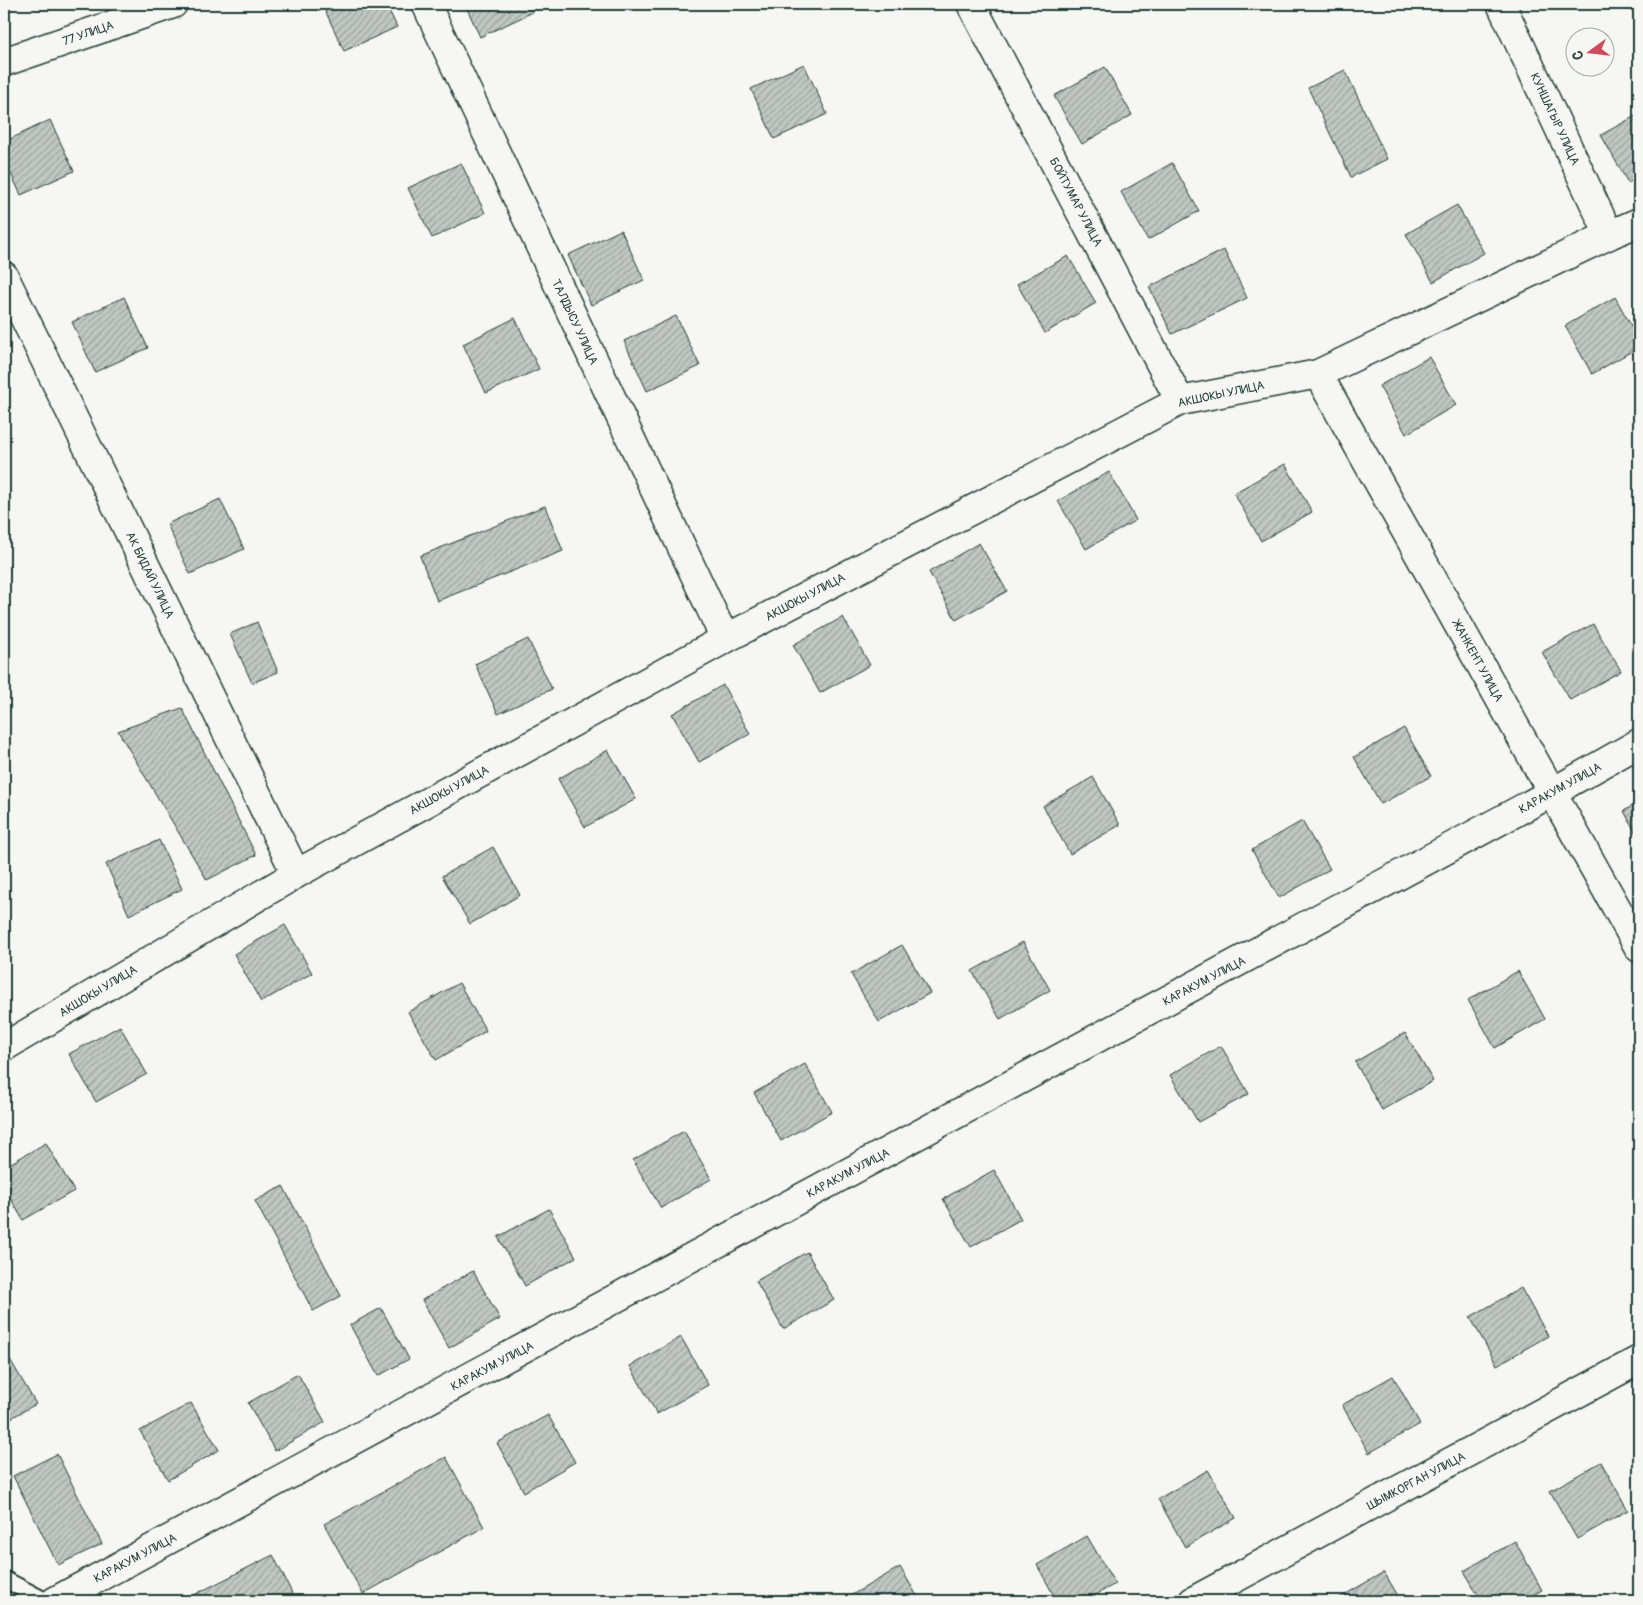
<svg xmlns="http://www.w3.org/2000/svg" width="1643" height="1605" font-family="Pangolin,sans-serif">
  <defs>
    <pattern id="building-hatch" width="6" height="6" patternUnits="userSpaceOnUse" patternTransform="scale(1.25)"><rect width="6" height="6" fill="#c1c8c3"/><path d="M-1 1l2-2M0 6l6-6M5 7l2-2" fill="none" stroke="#9ca49f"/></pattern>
  </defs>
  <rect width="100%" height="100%" fill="#f6f6f2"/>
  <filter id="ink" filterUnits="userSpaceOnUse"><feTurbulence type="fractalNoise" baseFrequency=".02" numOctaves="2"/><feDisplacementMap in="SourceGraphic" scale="10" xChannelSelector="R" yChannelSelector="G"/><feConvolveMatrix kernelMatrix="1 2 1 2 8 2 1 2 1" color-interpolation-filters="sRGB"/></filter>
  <g filter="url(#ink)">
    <g fill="url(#building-hatch)" stroke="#1f3d34">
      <path d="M322,4H386L397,27L344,51Z"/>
      <path d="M465,4H529L533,12L480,37Z"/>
      <path d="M804,64L827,114L774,139L751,89Z"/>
      <path d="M1105,67L1132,115L1082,144L1054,96Z"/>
      <path d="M1345,70L1387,159L1351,177L1308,88Z"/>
      <path d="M1639,114V177L1628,183L1601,135Z"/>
      <path d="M50,120L74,171L21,195L4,159V142Z"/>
      <path d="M461,163L485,213L432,238L408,188Z"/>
      <path d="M1172,163L1199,211L1148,240L1121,192Z"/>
      <path d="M1457,205L1484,253L1433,282L1406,234Z"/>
      <path d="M621,230L644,280L591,305L568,255Z"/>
      <path d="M1224,250L1247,298L1172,334L1149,287Z"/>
      <path d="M1068,256L1096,303L1045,333L1017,284Z"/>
      <path d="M124,297L148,348L95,372L72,322Z"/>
      <path d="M1615,297L1639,340V347L1592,374L1565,326Z"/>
      <path d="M676,316L700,366L647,391L624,341Z"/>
      <path d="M515,318L539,369L486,393L463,344Z"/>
      <path d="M1429,357L1456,405L1406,434L1379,386Z"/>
      <path d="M1285,464L1312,512L1261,541L1234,493Z"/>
      <path d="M1109,472L1136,520L1086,549L1058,501Z"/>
      <path d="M220,499L244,549L190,574L167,524Z"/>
      <path d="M545,506L563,551L437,601L420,556Z"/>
      <path d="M979,543L1007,591L956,620L929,572Z"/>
      <path d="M843,617L870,665L820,693L793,645Z"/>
      <path d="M257,622L278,672L252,683L230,634Z"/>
      <path d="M1593,624L1621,671L1570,700L1542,652Z"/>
      <path d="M528,639L552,689L498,714L475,664Z"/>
      <path d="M723,685L750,734L699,762L672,714Z"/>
      <path d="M182,708L256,855L207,880L118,731Z"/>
      <path d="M1404,728L1431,776L1381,804L1354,757Z"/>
      <path d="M608,750L636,799L585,827L558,779Z"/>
      <path d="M1093,777L1120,825L1070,854L1043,806Z"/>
      <path d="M1639,802V839L1624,811Z"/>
      <path d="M1302,821L1330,869L1279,898L1252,850Z"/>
      <path d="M159,840L182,889L129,915L106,864Z"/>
      <path d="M493,847L520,895L470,924L442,876Z"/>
      <path d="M285,925L312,973L261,1002L234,954Z"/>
      <path d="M1023,942L1050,990L1000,1019L972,971Z"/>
      <path d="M902,945L930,993L879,1022L851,974Z"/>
      <path d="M1518,971L1545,1019L1495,1048L1468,1000Z"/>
      <path d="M459,983L486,1031L436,1060L408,1012Z"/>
      <path d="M120,1026L147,1074L96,1102L69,1054Z"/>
      <path d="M1405,1033L1433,1081L1382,1110L1355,1062Z"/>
      <path d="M1221,1046L1249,1094L1198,1122L1170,1075Z"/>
      <path d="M805,1064L832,1112L781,1141L754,1093Z"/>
      <path d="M684,1131L711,1179L661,1208L633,1160Z"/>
      <path d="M46,1143L74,1191L23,1220L4,1187V1167Z"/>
      <path d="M994,1170L1021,1219L971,1247L943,1199Z"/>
      <path d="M283,1186L341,1296L313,1311L255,1201Z"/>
      <path d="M549,1209L576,1257L525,1286L498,1237Z"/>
      <path d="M807,1252L834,1300L783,1329L756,1281Z"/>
      <path d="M473,1271L500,1319L449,1348L422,1300Z"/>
      <path d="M1521,1288L1548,1336L1497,1365L1470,1317Z"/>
      <path d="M381,1308L409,1359L378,1376L350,1325Z"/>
      <path d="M681,1337L708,1385L657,1414L630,1366Z"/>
      <path d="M8,1356L36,1404L4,1422V1359Z"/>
      <path d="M298,1374L325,1422L275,1451L248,1403Z"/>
      <path d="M1393,1376L1420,1424L1369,1453L1342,1405Z"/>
      <path d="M191,1403L219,1450L168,1480L140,1431Z"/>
      <path d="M548,1415L575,1462L524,1492L497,1443Z"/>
      <path d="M57,1454L102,1544L58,1565L13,1476Z"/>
      <path d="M446,1457L484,1527L363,1594L324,1524Z"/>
      <path d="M1601,1462L1628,1510L1577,1539L1550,1491Z"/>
      <path d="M1208,1470L1236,1518L1185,1547L1158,1499Z"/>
      <path d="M1087,1536L1115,1584L1085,1601H1057L1037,1565Z"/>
      <path d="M1515,1541L1542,1590L1522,1601H1482L1464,1571Z"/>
      <path d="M273,1555L296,1601H182Z"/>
      <path d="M900,1567L920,1601H853L850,1596Z"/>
      <path d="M1384,1572L1401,1601H1334Z"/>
    </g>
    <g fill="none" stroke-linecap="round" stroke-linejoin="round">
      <defs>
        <path id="lane" d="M4,1579L46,1601"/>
        <g id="street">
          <path d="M426,4L725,639"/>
          <path d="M971,4L1180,401"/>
          <path d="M1501,4L1609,235"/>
          <path d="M4,62L173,4"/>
          <path d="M4,276L296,874"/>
          <path d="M1318,374L1639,948"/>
          <path d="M4,1047L296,874L725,639L1180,401L1318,374L1609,235L1639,222"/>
          <path d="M55,1601L1551,793L1639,743"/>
          <path d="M1193,1601L1639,1360"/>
        </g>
      </defs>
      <use href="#lane" stroke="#1f3d34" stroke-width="19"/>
      <use href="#street" stroke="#1f3d34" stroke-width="31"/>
      <use href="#lane" stroke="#f6f6f2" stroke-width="15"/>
      <use href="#street" stroke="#f6f6f2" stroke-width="28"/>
    </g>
  </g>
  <g text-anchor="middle" stroke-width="5" stroke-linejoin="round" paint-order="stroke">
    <g font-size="12" fill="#1f3d34" stroke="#f6f6f2">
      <text transform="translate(88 33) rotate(-19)" y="4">77 УЛИЦА</text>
      <text transform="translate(1555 119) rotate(65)" y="4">КУНШАГЫР УЛИЦА</text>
      <text transform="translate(1076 202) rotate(62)" y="4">БОЙТУМАР УЛИЦА</text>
      <text transform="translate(575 322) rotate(65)" y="4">ТАЛДЫСУ УЛИЦА</text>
      <text transform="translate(1221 394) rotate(-12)" y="4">АКШОКЫ УЛИЦА</text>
      <text transform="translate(150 575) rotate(64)" y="4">АК БИДАЙ УЛИЦА</text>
      <text transform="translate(805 597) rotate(-28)" y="4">АКШОКЫ УЛИЦА</text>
      <text transform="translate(1478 661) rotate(61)" y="4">ЖАНКЕНТ УЛИЦА</text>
      <text transform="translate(1560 788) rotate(-29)" y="4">КАРАКУМ УЛИЦА</text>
      <text transform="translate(449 790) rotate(-29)" y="4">АКШОКЫ УЛИЦА</text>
      <text transform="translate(1204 981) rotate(-28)" y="4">КАРАКУМ УЛИЦА</text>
      <text transform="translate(98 991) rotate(-31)" y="4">АКШОКЫ УЛИЦА</text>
      <text transform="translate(848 1173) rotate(-28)" y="4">КАРАКУМ УЛИЦА</text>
      <text transform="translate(492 1366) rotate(-28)" y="4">КАРАКУМ УЛИЦА</text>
      <text transform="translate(1416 1481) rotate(-28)" y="4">ШЫМКОРГАН УЛИЦА</text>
      <text transform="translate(135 1558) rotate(-28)" y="4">КАРАКУМ УЛИЦА</text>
    </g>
  </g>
  <rect width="1643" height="1605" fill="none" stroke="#f6f6f2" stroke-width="20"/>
  <rect x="10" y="10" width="1623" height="1585" fill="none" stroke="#1f3d34" stroke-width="2" filter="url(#ink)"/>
  <g transform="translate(1590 52) rotate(255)"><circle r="24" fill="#f6f6f2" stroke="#a0aca6"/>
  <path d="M0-4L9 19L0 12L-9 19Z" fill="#d1495b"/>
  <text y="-8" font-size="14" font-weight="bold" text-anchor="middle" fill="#1f3d34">С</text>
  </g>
</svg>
